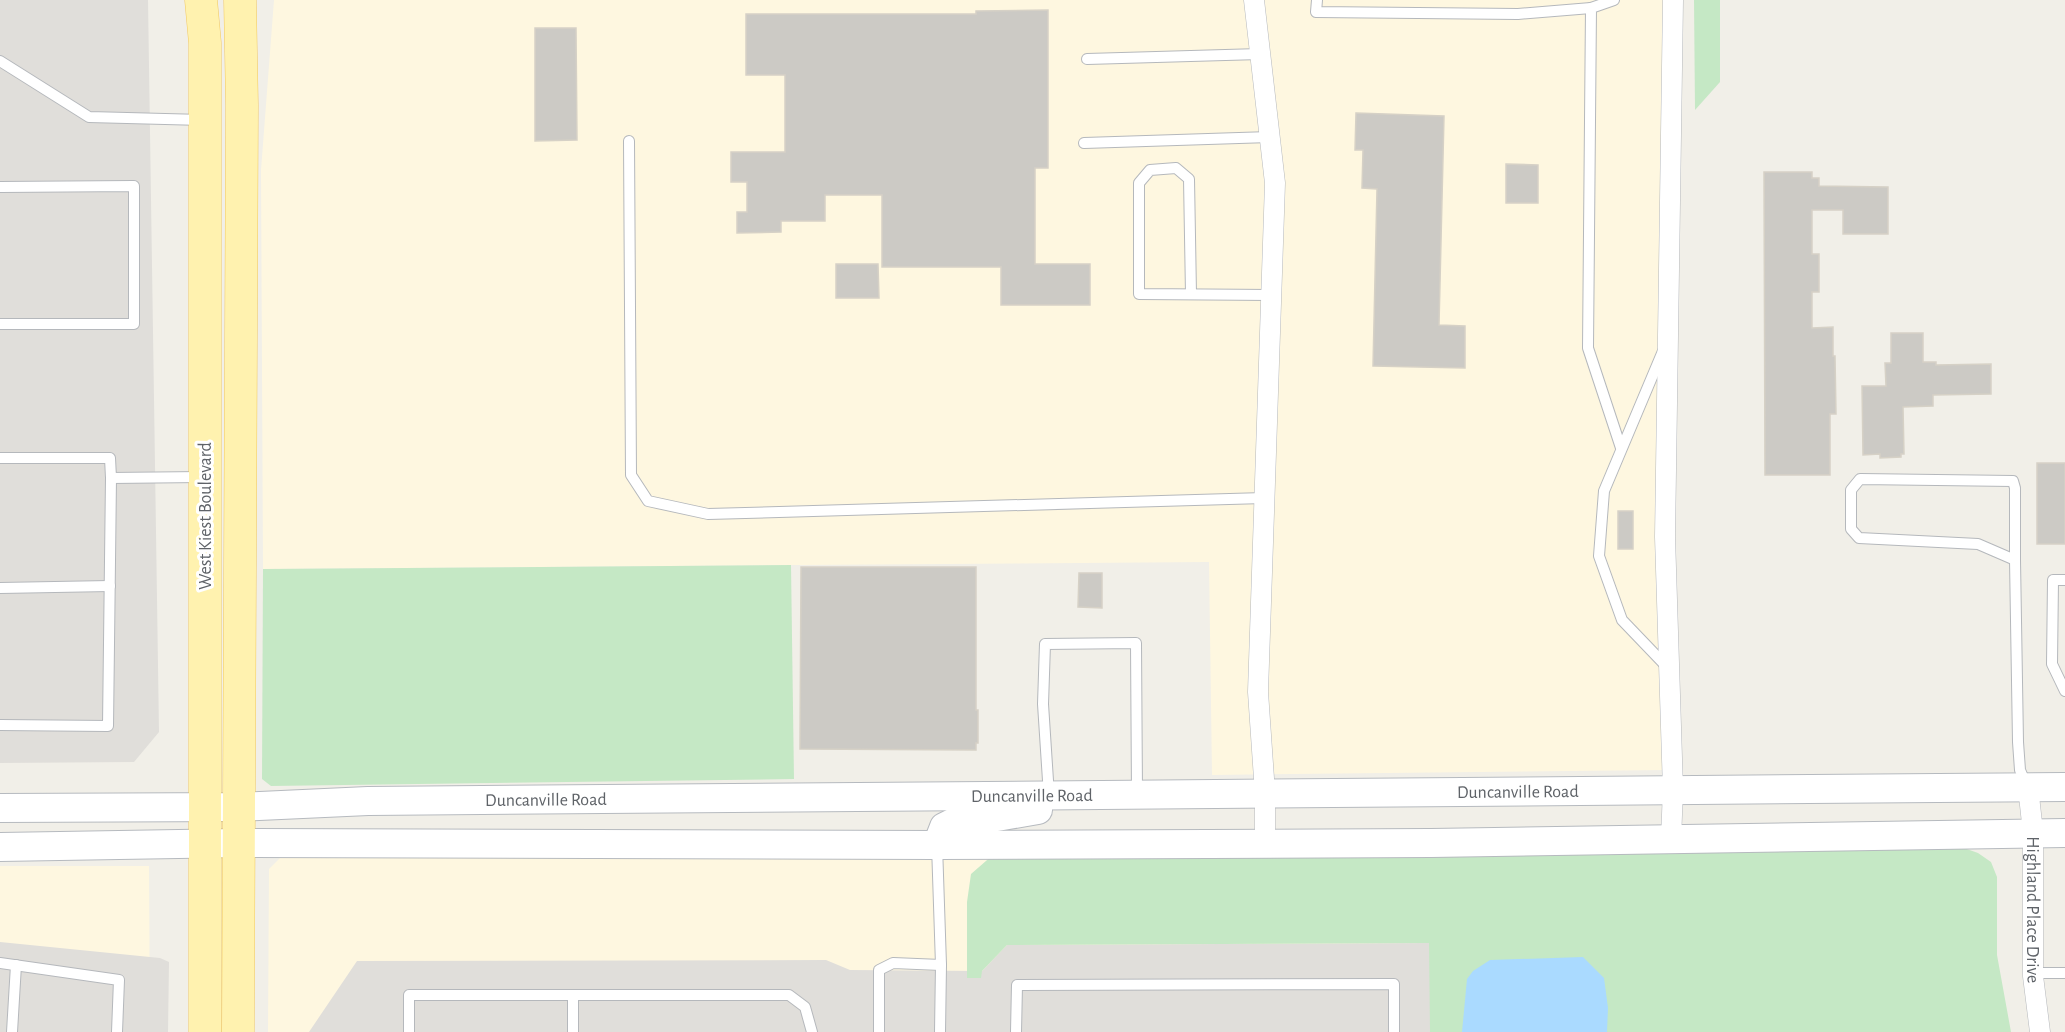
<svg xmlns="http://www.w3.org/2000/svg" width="2065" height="1032" font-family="'Alegreya Sans',sans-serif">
  <rect width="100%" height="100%" fill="#f1efe8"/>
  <g fill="#fef7e0">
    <path d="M274,0H1663L1667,770L1212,775L1209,562L263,569L261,170Z"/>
    <path d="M1649,853L1647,1032H268L269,869L280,858Z"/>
    <path d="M0,866H149L150,1032H0Z"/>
  </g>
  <g fill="#e0deda">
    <path d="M0,0H148L159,732L134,762L0,763Z"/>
    <path d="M0,942L160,958L169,962L168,1032H0Z"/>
    <path d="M1430,943V1032H309L357,961L826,960L850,970L982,971L1007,945Z"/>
  </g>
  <g fill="#c5e8c5">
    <path d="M1694,0H1720V82L1695,110Z"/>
    <path d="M791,565L794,779L271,786L262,779L263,569Z"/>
    <path d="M1961,847L1978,853L1991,862L1997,877V955L2011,1032H1430L1429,943L1007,945L982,971L981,978H967V902L971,874L994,854Z"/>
  </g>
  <path fill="#aadaff" d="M1583,957L1604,978L1608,1008L1607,1032H1462L1467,979L1473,971L1490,960Z"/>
  <g fill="#cccac5" stroke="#d6d1c6" stroke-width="1.5">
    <path d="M1048,10V168H1035V264H1090V305H1001V267H882V195H825V221H781V232L737,233V212H747V182H731V152H785V75H746V14H976V11Z"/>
    <path d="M535,28H576L577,140L535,141Z"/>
    <path d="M1356,113L1444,116L1439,325L1465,326V368L1373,366L1377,189L1362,188L1363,150H1355Z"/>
    <path d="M1506,164L1538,165V203H1506Z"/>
    <path d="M1764,172H1812V178H1819V186L1888,187V234H1843V210H1812V254H1819V292H1812V328L1833,327V356H1835L1836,414H1830V475H1765Z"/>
    <path d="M836,264H878L879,298H836Z"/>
    <path d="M1891,333H1923V362H1936V365L1991,364V394L1933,395V406L1903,407L1904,454H1901V457L1880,458V454L1863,455L1862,386H1886L1885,363H1891Z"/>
    <rect x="2037" y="463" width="28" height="81"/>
    <rect x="1618" y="511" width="15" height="38"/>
    <path d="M801,567H976V710H978V743H976V750L800,749Z"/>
    <path d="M1079,573H1102V608L1078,607Z"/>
  </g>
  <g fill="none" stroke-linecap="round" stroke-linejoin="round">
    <defs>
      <g id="lane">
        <path d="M1317,0L1316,12L1518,14L1591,8"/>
        <path d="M1614,0L1591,8L1588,348L1621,448"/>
        <path d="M1087,59L1260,54"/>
        <path d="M0,61L89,117L203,120"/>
        <path d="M629,141L631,475L648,501L708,514L1264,498"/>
        <path d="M1084,143L1270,137"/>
        <path d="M0,187L134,186V324H0"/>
        <path d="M1191,294L1189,179L1176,168L1150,170L1139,183V294L1271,295"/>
        <path d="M1663,351L1604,491L1599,556L1622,620L1669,669"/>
        <path d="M0,458H110L111,478L201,477"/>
        <path d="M2015,560V488L2013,481L1860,479L1851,490V529L1859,538L1978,544L2015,560L2018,742L2020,770L2026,784"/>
        <path d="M2065,580H2053L2052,664L2065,691"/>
        <path d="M0,588L110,586"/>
        <path d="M0,725L108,726L111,478"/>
        <path d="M1049,796L1043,704L1045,644L1136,643L1137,793"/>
        <path d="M0,963L119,980L117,1032"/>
        <path d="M2033,973H2065"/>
        <path d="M12,1032L16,965"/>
        <path d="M409,1032V995H789L805,1007L812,1032"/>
        <path d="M573,1032V995"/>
        <path d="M879,1032V970L893,963L941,965L937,845"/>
        <path d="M940,1032L941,965"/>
        <path d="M1016,1032L1017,985L1394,984V1032"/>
      </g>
      <g id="street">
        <path d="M1254,0L1275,183L1258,692L1265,793V844"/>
        <path id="s1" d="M2028,787L2033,832V976L2040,1032"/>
        <path d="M1671,839L1673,790L1665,537L1673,0"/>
      </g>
      <g id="secondary">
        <path id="s2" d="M0,808L238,807L368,801L2065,787"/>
        <path d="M937,845L944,827L960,819L997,817L1038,810"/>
        <path d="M0,847L238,843L937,845L1431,843L2065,833"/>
      </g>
      <g id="primary">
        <path d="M201,0L205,43V1032"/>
        <path d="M238,1032L242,105L240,0"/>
      </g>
    </defs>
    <use href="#lane" stroke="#b5b8bc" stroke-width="12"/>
    <use href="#street" stroke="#b5b8bc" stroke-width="21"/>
    <use href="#secondary" stroke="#b6babf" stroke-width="30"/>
    <use href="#primary" stroke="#f2c960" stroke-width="33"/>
    <use href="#lane" stroke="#fff" stroke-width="10"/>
    <use href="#street" stroke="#fff" stroke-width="20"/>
    <use href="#secondary" stroke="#fff" stroke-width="28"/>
    <use href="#primary" stroke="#fff2af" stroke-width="32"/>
  </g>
  <g text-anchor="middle" stroke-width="6" stroke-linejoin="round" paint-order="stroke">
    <g font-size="18" fill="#5f6368" stroke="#fff">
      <text transform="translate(205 516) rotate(-90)" y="6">West Kiest Boulevard</text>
      <text dy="6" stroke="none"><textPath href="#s2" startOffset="1518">Duncanville Road</textPath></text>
      <text dy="6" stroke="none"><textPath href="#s2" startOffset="1032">Duncanville Road</textPath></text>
      <text dy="6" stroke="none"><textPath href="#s2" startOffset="546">Duncanville Road</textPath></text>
      <text dy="6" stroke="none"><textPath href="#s1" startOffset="123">Highland Place Drive</textPath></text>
    </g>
  </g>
</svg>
